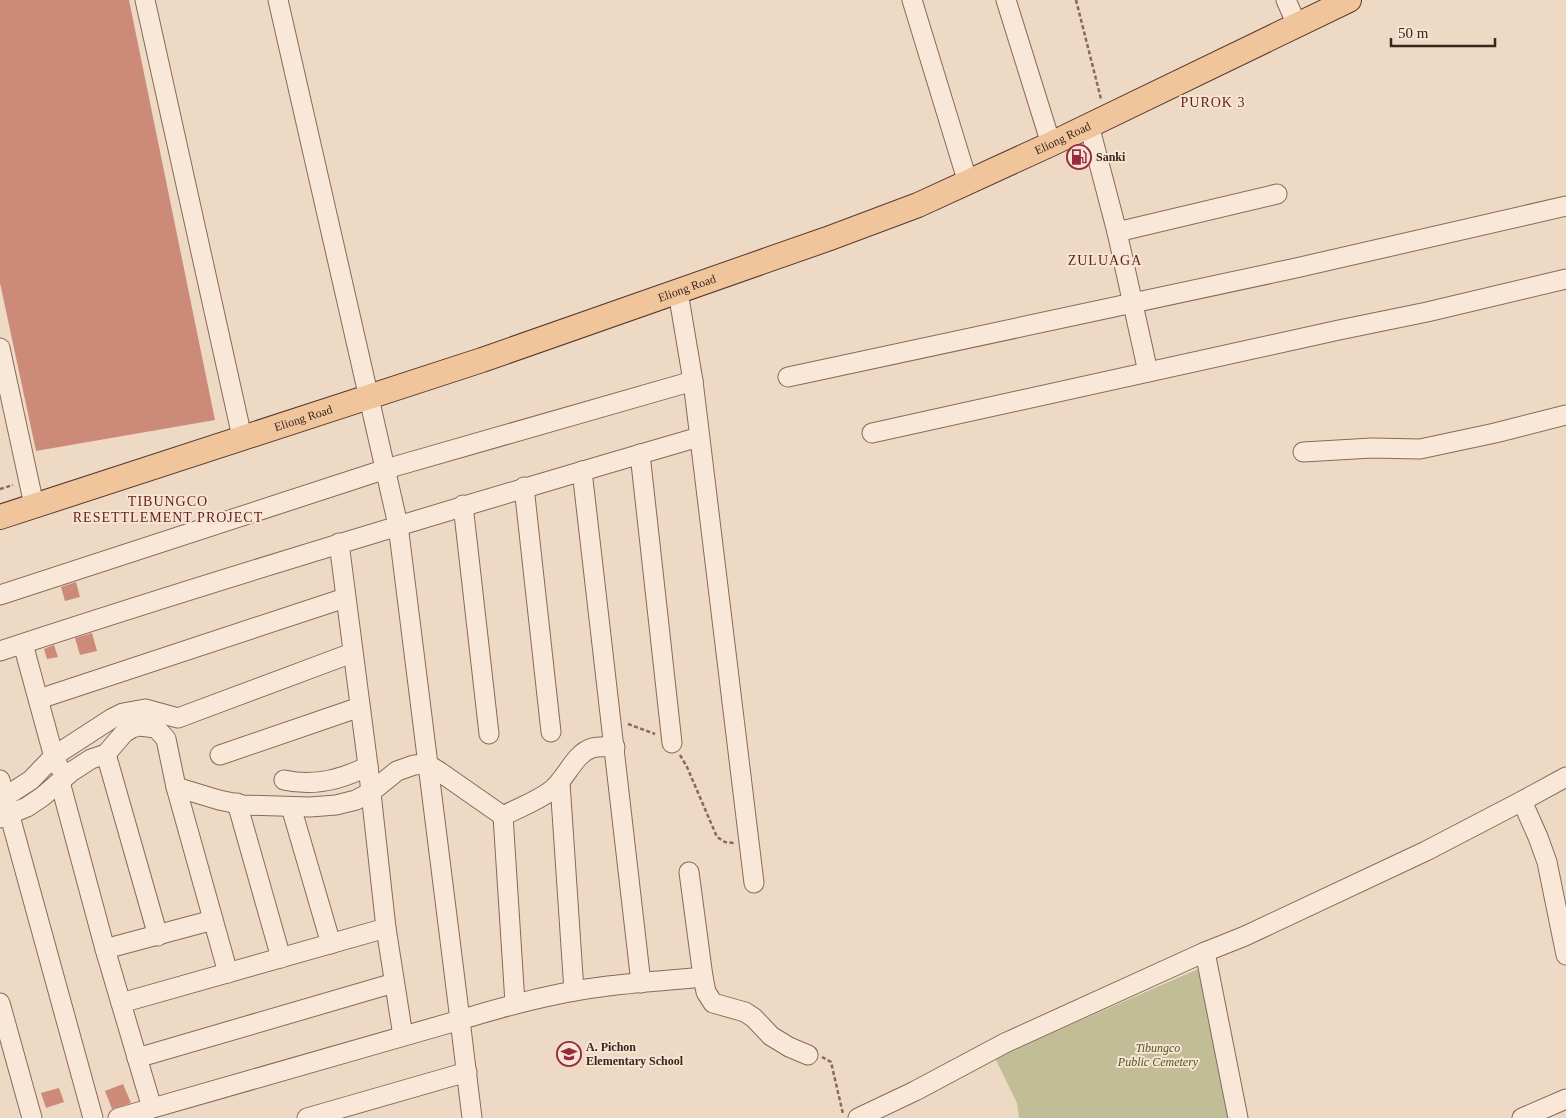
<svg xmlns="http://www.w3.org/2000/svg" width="1566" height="1118" font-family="Georgia,serif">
  <rect width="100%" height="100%" fill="#eed9c4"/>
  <path fill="#c1be97" d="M1205,966L1235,1118H1019L1017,1103L995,1058Z"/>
  <g fill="#cc8b79">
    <path d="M0,0H129L215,420L36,451L0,283Z"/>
    <path d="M1084,149L1087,160L1075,165L1070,155Z"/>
    <path d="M76,582L80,597L65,601L61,587Z"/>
    <path d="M92,633L97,651L80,655L75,638Z"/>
    <path d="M54,645L58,657L47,659L44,649Z"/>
    <path d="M123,1084L131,1103L112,1109L105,1091Z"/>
    <path d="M59,1088L64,1102L46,1108L41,1093Z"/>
  </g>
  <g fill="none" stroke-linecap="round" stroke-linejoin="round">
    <defs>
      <g id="minor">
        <path d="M145,0L242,437"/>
        <path d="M278,0L398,525L460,1020C508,1005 557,992 608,986C640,982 671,980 703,977L689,872"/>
        <path d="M912,0L968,183"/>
        <path d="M1006,0L1051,144"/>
        <path d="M1286,0L1297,25"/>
        <path d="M1089,125L1117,232L1148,372"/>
        <path d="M1117,232L1277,194"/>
        <path d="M678,292L693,381L754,883"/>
        <path d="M0,348L34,505"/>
        <path d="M788,377L1296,268L1566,206"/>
        <path d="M872,433L1339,330L1427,312L1566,279"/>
        <path d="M1303,452L1372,448L1420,449L1495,433L1566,415"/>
        <path d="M640,454L672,743"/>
        <path d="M582,471L641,983"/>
        <path d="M524,487L551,732"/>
        <path d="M463,505L489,734"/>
        <path d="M339,543L368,766L386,928L403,1036"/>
        <path d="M0,595L386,469L693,381"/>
        <path d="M23,644L55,761L59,767"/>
        <path d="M0,651C231,575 465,505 699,437"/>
        <path d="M39,699L345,598"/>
        <path d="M106,754L158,936"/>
        <path d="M220,755L360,707"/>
        <path d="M0,780L93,1118"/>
        <path d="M284,780C314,787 341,780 368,766"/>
        <path d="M60,782L105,949L152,1108"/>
        <path d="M560,783L574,991"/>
        <path d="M176,787L219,800L243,805L310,807L336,805L356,800L371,792L397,771L414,765L427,764L440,772L503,816C518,808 535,802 549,792C566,781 573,754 592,748C599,746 607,747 615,747"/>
        <path d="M0,800L31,780L54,756L111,719L123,713L145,709L178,718L352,653"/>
        <path d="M1522,801L1538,837L1547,862L1566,955"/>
        <path d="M237,803L281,958"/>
        <path d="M291,807L331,944"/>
        <path d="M503,816L515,1003"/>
        <path d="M0,818L27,807L42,797L71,772L91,759L106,754L124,733L132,728L139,726L156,728L166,739L176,787L228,973"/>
        <path d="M105,949L213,920"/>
        <path d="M1205,952L1238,1118"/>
        <path d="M703,977L706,992L713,1003L745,1012L754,1018L771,1036L789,1047L808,1055"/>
        <path d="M0,1003L32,1118"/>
        <path d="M121,1003L386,928"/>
        <path d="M137,1058L394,983"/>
        <path d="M118,1118L460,1020L472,1118"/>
        <path d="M307,1118L467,1072"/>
        <path d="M858,1118L915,1091L1005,1043L1205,952L1245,936L1426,851L1522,801L1566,777"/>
        <path d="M1522,1118L1566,1099"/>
      </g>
      <g id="major">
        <path id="s1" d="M0,517L482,360L830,238L918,205L1051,144L1349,0"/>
      </g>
    </defs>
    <use href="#minor" stroke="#89695a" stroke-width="21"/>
    <use href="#major" stroke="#56392e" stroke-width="26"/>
    <g stroke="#89695a" stroke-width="2.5" stroke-dasharray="4 2.5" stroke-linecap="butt">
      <path d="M1076,0L1101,99"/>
      <path d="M0,489L13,485"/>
      <path d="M628,724L655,734"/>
      <path d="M680,755L687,767L717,837L725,842L734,843"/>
      <path d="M822,1057L831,1062L843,1114"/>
    </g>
    <use href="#minor" stroke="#f9e8d7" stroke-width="19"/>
    <use href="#major" stroke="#f1c59c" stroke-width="24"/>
  </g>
  <defs>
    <symbol id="fuel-ring" viewBox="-11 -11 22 22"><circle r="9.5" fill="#f6e5d3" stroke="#982a41" stroke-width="1.5"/><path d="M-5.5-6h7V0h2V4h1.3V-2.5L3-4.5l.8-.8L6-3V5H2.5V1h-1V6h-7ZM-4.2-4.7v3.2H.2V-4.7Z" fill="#982a41"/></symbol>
    <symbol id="school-ring" viewBox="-11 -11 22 22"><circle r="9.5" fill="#f6e5d3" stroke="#982a41" stroke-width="1.5"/><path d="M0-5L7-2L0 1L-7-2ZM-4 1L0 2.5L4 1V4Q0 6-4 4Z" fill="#982a41"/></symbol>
  </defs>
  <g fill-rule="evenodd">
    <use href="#fuel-ring" x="1065" y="143" width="28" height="28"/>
    <use href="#school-ring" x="555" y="1040" width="28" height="28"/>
  </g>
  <g text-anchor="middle" stroke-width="4" stroke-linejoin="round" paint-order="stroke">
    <g font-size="12" fill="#39261e" stroke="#f6e5d3">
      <text dy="4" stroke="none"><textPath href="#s1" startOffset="1129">Eliong Road</textPath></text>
      <text dy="4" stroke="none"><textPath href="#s1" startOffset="724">Eliong Road</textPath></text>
      <text dy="4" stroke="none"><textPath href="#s1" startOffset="319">Eliong Road</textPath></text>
    </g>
    <g font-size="12" font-weight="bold" fill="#39261e" stroke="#f6e5d3" text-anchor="start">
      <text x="1096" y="161">Sanki</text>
      <text x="586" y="1051">A. Pichon<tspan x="586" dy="14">Elementary School</tspan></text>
    </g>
    <g font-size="12" font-style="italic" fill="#535525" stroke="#f6e5d3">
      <text x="1158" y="1052">Tibungco<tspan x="1158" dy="14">Public Cemetery</tspan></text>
    </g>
    <g font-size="14" letter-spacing="1" fill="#651e1e" stroke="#f6e5d3">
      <text x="1213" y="107">PUROK 3</text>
      <text x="1105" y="265">ZULUAGA</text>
      <text x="168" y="506">TIBUNGCO<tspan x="168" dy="16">RESETTLEMENT PROJECT</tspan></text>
    </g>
  </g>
  <path d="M1391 38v8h104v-8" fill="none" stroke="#39261e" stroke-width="2.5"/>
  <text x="1398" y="38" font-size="15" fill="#39261e" stroke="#f6e5d3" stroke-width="4" paint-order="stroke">50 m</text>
</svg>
